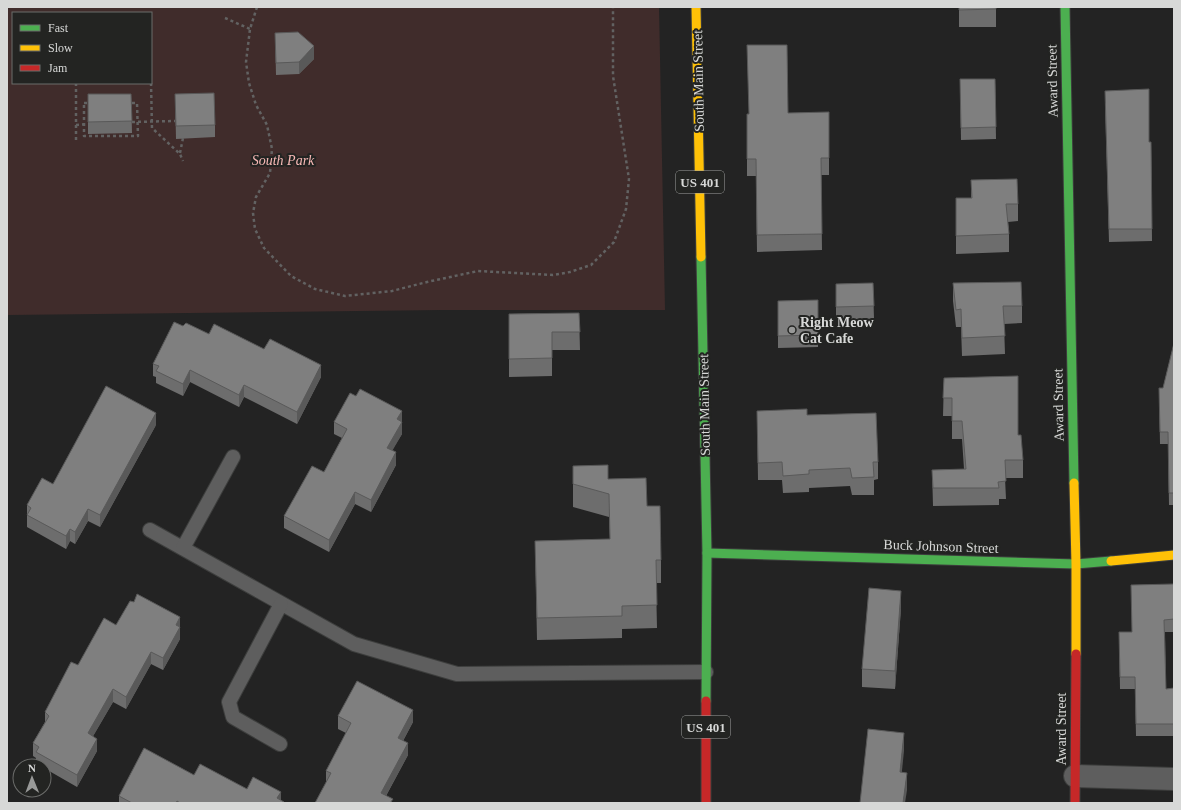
<svg xmlns="http://www.w3.org/2000/svg" width="1181" height="810" font-family="'Times New Roman',serif">
  <rect width="100%" height="100%" fill="#232323"/>
  <path fill="#402c2b" fill-rule="evenodd" d="M7,7H659L665,310H441L7,315ZM13,13H151V83H13Z"/>
  <g fill="none" stroke-linecap="round" stroke-linejoin="round">
    <defs>
      <g id="lane">
        <path d="M150,530L354,644L457,674L706,672"/>
        <path d="M183,548L233,457"/>
        <path d="M280,744L233,717L229,702L281,604"/>
      </g>
      <path id="street" d="M1075,776L1174,779"/>
      <g id="fast">
        <path d="M1065,7L1074,483"/>
        <path d="M701,257L707,553L706,701"/>
        <path d="M707,553L1076,564L1111,561"/>
      </g>
      <g id="slow">
        <path d="M696,7L701,257"/>
        <path d="M1074,483L1076,564V654"/>
        <path d="M1111,561L1174,555"/>
      </g>
      <g id="jam">
        <path d="M706,803V701"/>
        <path d="M1075,803L1076,654"/>
      </g>
    </defs>
    <use href="#lane" stroke="#3d3e3d" stroke-width="16"/>
    <use href="#street" stroke="#3d3e3d" stroke-width="24"/>
    <use href="#fast" stroke="#3d3e3d" stroke-width="11"/>
    <use href="#slow" stroke="#3d3e3d" stroke-width="11"/>
    <use href="#jam" stroke="#3d3e3d" stroke-width="11"/>
    <g stroke="#626262" stroke-width="2.5" stroke-dasharray="3 3" stroke-linecap="butt">
      <path d="M257,7L250,29L246,62L249,83L256,105L267,125L272,149L270,173L256,197L253,213L255,229L264,248L291,276L315,289L345,296L392,291L427,282L478,271L553,275L570,272L591,265L614,242L626,209L629,179L613,76V7"/>
      <path d="M225,18L250,29"/>
      <path d="M76,83V140"/>
      <path d="M151,83L152,128L180,154L183,161"/>
      <path d="M84,103H137L138,136H84Z"/>
      <path d="M132,122L175,121"/>
      <path d="M76,125L88,124"/>
      <path d="M180,153L183,138"/>
    </g>
    <use href="#lane" stroke="#5e5e5e" stroke-width="14"/>
    <use href="#street" stroke="#5e5e5e" stroke-width="22"/>
    <use href="#fast" stroke="#4caf50" stroke-width="9"/>
    <use href="#slow" stroke="#ffc107" stroke-width="9"/>
    <use href="#jam" stroke="#c62828" stroke-width="9"/>
  </g>
  <g fill="#6d6d6d">
    <rect x="959" y="7" width="37" height="20"/>
    <path d="M275,33L314,59L299,74L276,75Z"/>
    <path d="M960,79H995L996,139L961,140Z"/>
    <path d="M88,94H131L132,133L88,134Z"/>
    <path d="M175,94L215,125V137L176,139Z"/>
    <path d="M1105,103L1149,142H1151L1152,241L1109,242Z"/>
    <path d="M788,113L829,158V175H821L822,250L757,252L756,176H747V130Z"/>
    <path d="M971,180L1018,204V221L1008,222L1009,234V252L956,254V198H971Z"/>
    <path d="M873,283L874,319H836V284Z"/>
    <path d="M953,283L1022,306V323L1004,324L1005,354L962,356L961,327H956L953,301Z"/>
    <path d="M818,300V347L778,348V301Z"/>
    <path d="M579,313L580,350H552V376L509,377V314Z"/>
    <path d="M183,326L209,334L321,377L297,424L244,397L239,407L190,382L183,396L156,383V377L153,376V364Z"/>
    <path d="M1174,343V505H1169L1168,444H1160L1159,388H1163Z"/>
    <path d="M944,378L1018,435L1023,460V478H1005L1006,499H999V505L933,506L932,470L964,469L962,439H952V416H943Z"/>
    <path d="M356,396L402,411V434L392,450L396,465L371,512L355,504L329,552L284,528V516L324,472L342,438L334,434V422Z"/>
    <path d="M757,411L807,415L878,462V479L874,480V495H852L850,486L809,488V492L783,493L782,480H758Z"/>
    <path d="M156,425L100,527L88,521L75,544L70,541L66,549L27,527V505L53,484Z"/>
    <path d="M573,466L608,479L647,506L661,560V583H656L657,628L622,629V638L537,640L535,541L610,539L609,517L573,507Z"/>
    <path d="M1174,584V632H1165L1166,689L1174,688V736H1136L1135,689H1120L1119,632H1132Z"/>
    <path d="M901,608L895,689L862,687V669Z"/>
    <path d="M180,617V639L163,670L151,664L126,709L113,702L93,736L97,751L77,787L44,768V766H40L36,764V758L33,756V743L45,722V712L78,665L116,625Z"/>
    <path d="M338,716L413,722L403,741L408,755L386,796L393,803L326,783V771L346,733L338,729Z"/>
    <path d="M194,775L247,789L281,800L284,803H119V796Z"/>
  </g>
  <g fill="#595959">
    <path d="M314,46V59L299,74V62Z"/>
    <path d="M321,365V377L297,424V412Z"/>
    <path d="M190,370V382L183,396V384Z"/>
    <path d="M244,385V397L239,407V395Z"/>
    <path d="M402,411V434L387,460V448L397,419Z"/>
    <path d="M156,413V425L100,527V515Z"/>
    <path d="M396,452V465L371,512V500Z"/>
    <path d="M355,492V504L329,552V540Z"/>
    <path d="M88,509V521L75,544V532Z"/>
    <path d="M70,529V541L66,549V536Z"/>
    <path d="M901,591V608L895,689V671Z"/>
    <path d="M180,617V639L163,670V658L176,625Z"/>
    <path d="M151,652V664L126,709V697Z"/>
    <path d="M113,689V702L88,745V733Z"/>
    <path d="M413,710V722L398,750V738Z"/>
    <path d="M904,733V751L900,790V772Z"/>
    <path d="M97,739V751L77,787V775Z"/>
    <path d="M408,743V755L382,803L381,793Z"/>
    <path d="M907,773V790L905,803H903Z"/>
    <path d="M281,792V803L277,798Z"/>
  </g>
  <g fill="#7f7f7f" stroke="#595959">
    <path d="M959,7H996V9L959,10Z"/>
    <path d="M298,32L314,46L299,62L276,63L275,33Z"/>
    <path d="M747,45H787L788,113L829,112V158H821L822,234L757,235L756,159H747V114H749Z"/>
    <path d="M960,79H995L996,127L961,128Z"/>
    <path d="M1149,89V142H1151L1152,229H1109L1105,91Z"/>
    <path d="M214,93L215,125L176,126L175,94Z"/>
    <path d="M88,94H131L132,121L88,122Z"/>
    <path d="M1017,179L1018,204H1006L1009,234L956,236V198H972L971,180Z"/>
    <path d="M1021,282L1022,306H1003L1005,336L962,338L961,309L956,310L953,283Z"/>
    <path d="M873,283L874,306L836,307V284Z"/>
    <path d="M818,300V335L778,336V301Z"/>
    <path d="M579,313L580,332H552V358L509,359V314Z"/>
    <path d="M174,322L183,326L186,323L209,334L214,324L264,349L270,339L321,365L297,412L244,385L239,395L190,370L183,384L156,371L159,366L153,364Z"/>
    <path d="M1174,343V493H1169L1168,432H1160L1159,388H1163Z"/>
    <path d="M1018,376V435H1021L1023,460H1005L1006,481L998,482L999,488H933L932,470L966,469L962,421H952V398H943L944,378Z"/>
    <path d="M106,386L156,413L100,515L88,509L75,532L70,529L66,536L27,515L31,508L27,505L42,478L53,484Z"/>
    <path d="M360,389L402,411L397,419L402,422L387,448L396,452L371,500L355,492L329,540L284,516L312,466L324,472L347,429L334,422L350,393L356,396Z"/>
    <path d="M807,409V415L876,413L878,462H873L874,477L852,478L850,468L809,470V474L783,476L782,462L758,463L757,411Z"/>
    <path d="M608,465V479L646,478L647,506H660L661,560H656L657,605L622,606V616L537,618L535,541L610,539L609,494L573,484V466Z"/>
    <path d="M1174,584V619L1164,620L1166,689L1174,688V724H1136L1135,677H1120L1119,632H1132L1131,585Z"/>
    <path d="M869,588L901,591L895,671L862,669Z"/>
    <path d="M137,594L180,617L176,625L180,627L163,658L151,652L126,697L113,689L88,733L97,739L77,775L36,752L39,747L33,743L49,716L45,712L71,662L78,665L104,618L116,625L130,601L134,602Z"/>
    <path d="M357,681L413,710L398,738L408,743L381,793L393,799L390,803H315L331,773L326,771L351,723L338,716Z"/>
    <path d="M868,729L904,733L900,772L907,773L903,803H860Z"/>
    <path d="M144,748L194,775L200,764L247,789L253,777L281,792L277,798L284,802V803H180L177,801L176,803H132L119,796Z"/>
  </g>
  <circle fill="#989998" stroke="#232422" stroke-width="1.5" cx="792" cy="330" r="4"/>
  <g text-anchor="middle" stroke-width="4" stroke-linejoin="round" paint-order="stroke">
    <g fill="#232422" stroke="#a1a2a1" stroke-width="1">
      <rect x="676" y="171" width="48" height="22" rx="3"/>
      <rect x="682" y="716" width="48" height="22" rx="3"/>
    </g>
    <g font-size="13" font-weight="bold" fill="#d7d8d7">
      <text x="700" y="187">US 401</text>
      <text x="706" y="732">US 401</text>
    </g>
    <g font-size="14" fill="#d7d8d7" stroke="#232422">
      <text transform="translate(698 81) rotate(-91)" y="5">South Main Street</text>
      <text transform="translate(1052 81) rotate(-91)" y="5">Award Street</text>
      <text transform="translate(704 405) rotate(-91)" y="5">South Main Street</text>
      <text transform="translate(1058 405) rotate(-91)" y="5">Award Street</text>
      <text transform="translate(941 546) rotate(2)" y="5">Buck Johnson Street</text>
      <text transform="translate(1061 729) rotate(-90)" y="5">Award Street</text>
    </g>
    <g font-size="14" font-style="italic" fill="#f8b9b6" stroke="#232422">
      <text x="283" y="165">South Park</text>
    </g>
    <g font-size="14" font-weight="bold" fill="#d7d8d7" stroke="#232422" text-anchor="start">
      <text x="800" y="327">Right Meow<tspan x="800" dy="16">Cat Cafe</tspan></text>
    </g>
  </g>
  <rect width="1181" height="810" fill="none" stroke="#d7d8d7" stroke-width="16"/>
  <rect x="12" y="12" width="140" height="72" fill="#232422" stroke="#6b6c6a"/>
  <rect x="20" y="25" width="20" height="6" fill="#4caf50" stroke="#6b6c6a"/>
  <text x="48" y="32" font-size="12" fill="#d7d8d7">Fast</text>
  <rect x="20" y="45" width="20" height="6" fill="#ffc107" stroke="#6b6c6a"/>
  <text x="48" y="52" font-size="12" fill="#d7d8d7">Slow</text>
  <rect x="20" y="65" width="20" height="6" fill="#c62828" stroke="#6b6c6a"/>
  <text x="48" y="72" font-size="12" fill="#d7d8d7">Jam</text>
  <g transform="translate(32 778) rotate(359)"><circle r="19" fill="#232422" stroke="#6b6c6a"/>
  <path d="M0-3L7 15L0 10L-7 15Z" fill="#989998"/>
  <text y="-6" font-size="11" font-weight="bold" text-anchor="middle" fill="#d7d8d7">N</text>
  </g>
</svg>
